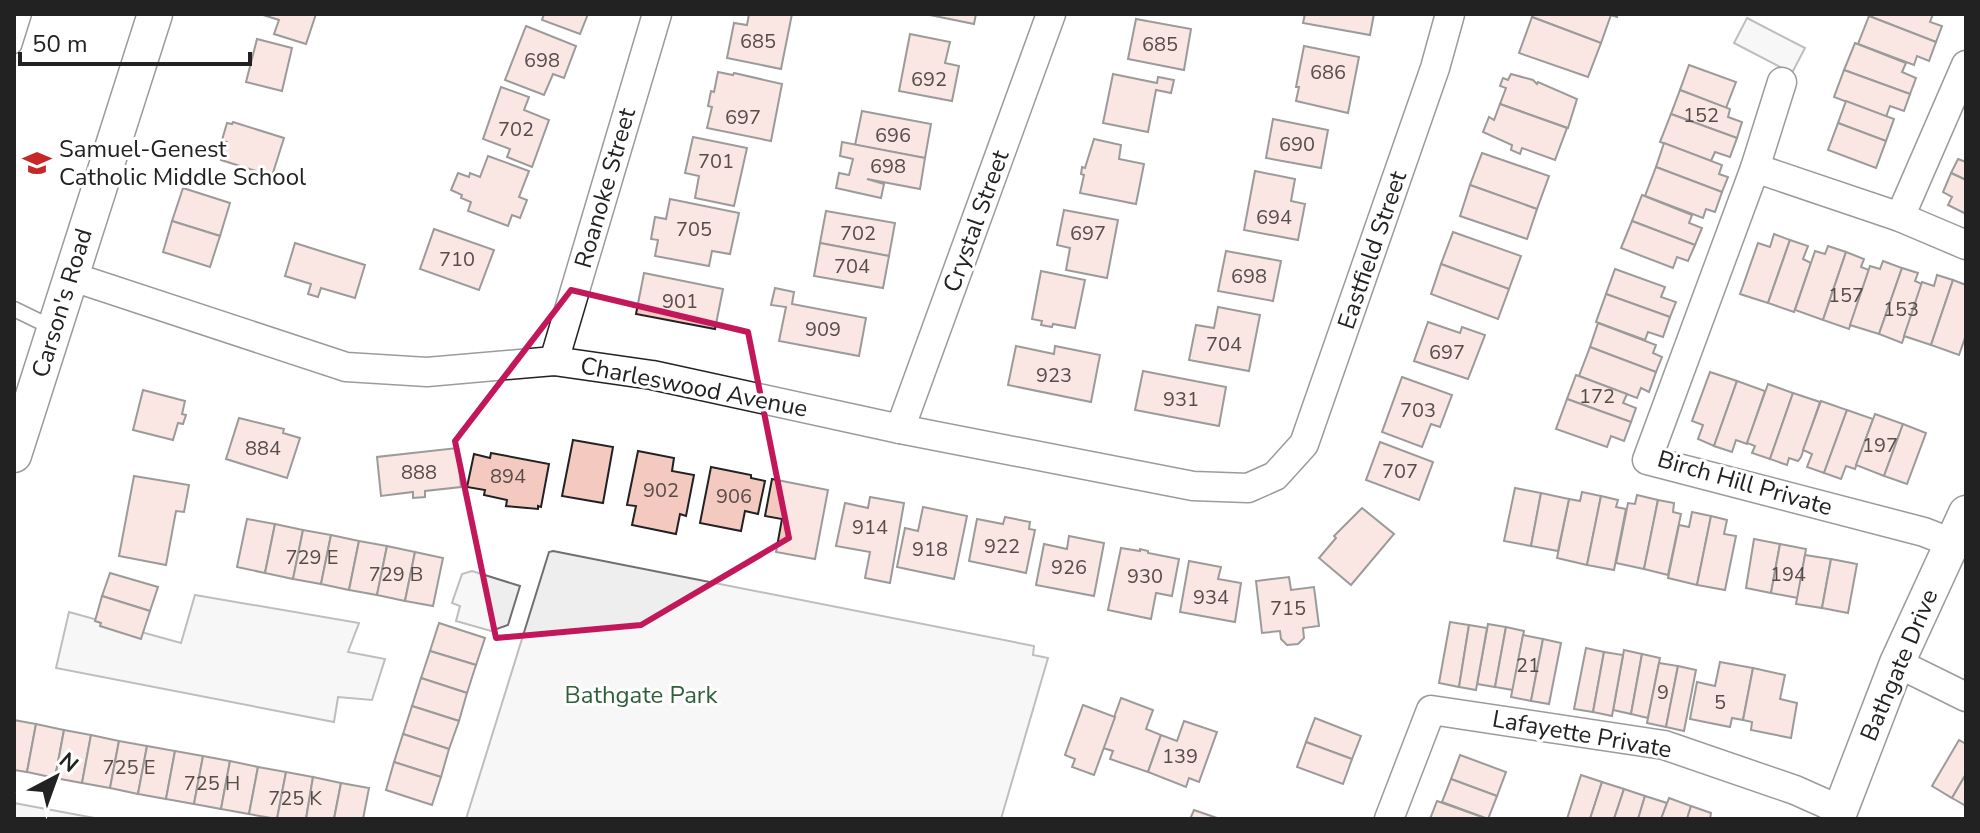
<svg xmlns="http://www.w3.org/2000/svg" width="1980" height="833" font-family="'Nunito Sans',sans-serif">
  <rect width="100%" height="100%" fill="#fff"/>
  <g fill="#eee" stroke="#6f6f6f" stroke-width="2">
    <path d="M1747,18L1805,48L1792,73L1734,43Z"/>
    <path d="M553,551L1034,646L1033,655L1048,658L1001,819H466L549,552Z"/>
    <path d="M472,571L520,586L508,625L491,631L456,621L460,606L452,603L462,574Z"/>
  </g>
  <g fill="#ededed" stroke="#6f6f6f" stroke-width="2">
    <path d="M195,595L359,623L348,652L385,659L372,700L338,697L334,722L56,668L69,612L181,643Z"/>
    <path d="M14,803L100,819H14Z"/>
  </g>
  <g fill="#f3c9c0" stroke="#222" stroke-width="2">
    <path d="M260,14H316L306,44L274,34L279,20Z"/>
    <path d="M544,14H588L580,34L542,20Z"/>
    <path d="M749,14H792L781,69L727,58L734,23L747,25Z"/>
    <path d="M925,14H976L974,24Z"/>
    <path d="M1305,14H1374L1370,35L1303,23Z"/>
    <path d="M1533,14H1618L1617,17L1611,15L1601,43L1532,17Z"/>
    <path d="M1870,14H1933L1930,22L1942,26L1936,42L1869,16Z"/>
    <path d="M1869,16L1936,42L1929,61L1917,56L1914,65L1858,44Z"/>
    <path d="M1532,17L1601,43L1588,77L1519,53Z"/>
    <path d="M1136,19L1191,29L1184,70L1128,59Z"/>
    <path d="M526,26L576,46L564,78L553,74L544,95L505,80Z"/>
    <path d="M910,34L950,42L945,63L959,66L952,101L899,91Z"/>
    <path d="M257,39L292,48L282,91L246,82Z"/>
    <path d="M1855,43L1906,63L1902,72L1916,78L1910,94L1844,70Z"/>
    <path d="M1304,46L1359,57L1348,113L1296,101L1299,87H1296Z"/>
    <path d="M1689,65L1736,82L1726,108L1680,90Z"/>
    <path d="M1844,70L1910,94L1904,111L1890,106L1886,117L1834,97Z"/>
    <path d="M718,72L733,75L734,73L782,84L771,141L707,128L712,107L708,106L711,91L714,92Z"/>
    <path d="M1113,74L1157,83L1158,77L1174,80L1171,93L1156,90L1148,132L1103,123Z"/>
    <path d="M1511,74L1533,80L1537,84L1538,82L1577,99L1568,128L1500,104L1506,88L1500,86L1503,78L1508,80Z"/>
    <path d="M501,87L529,97L524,110L549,120L532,167L507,157L510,149L483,139Z"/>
    <path d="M1680,90L1730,109L1728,117L1742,122L1737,138L1671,114Z"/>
    <path d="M1846,101L1894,119L1886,141L1838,123Z"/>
    <path d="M1500,104L1567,128L1555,160L1522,148L1520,154L1511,150L1512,145L1483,132L1489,117L1494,120Z"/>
    <path d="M862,111L931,124L925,158L855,145Z"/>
    <path d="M1671,114L1737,138L1730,157L1715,152L1711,161L1660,142Z"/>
    <path d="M1273,119L1328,130L1321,168L1266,158Z"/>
    <path d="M233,122L284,138L272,176L221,160L227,142L222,140L227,123L232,124Z"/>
    <path d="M1838,123L1886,141L1876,168L1828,150Z"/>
    <path d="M693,137L747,148L734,206L695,198L699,176L685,173Z"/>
    <path d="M1094,139L1121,145L1119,159L1144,164L1136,204L1080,193L1084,175L1081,174L1082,167L1085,168Z"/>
    <path d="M842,142L925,158L920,189L867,179L884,184L881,198L836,188L839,173L849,175L853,159L840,156Z"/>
    <path d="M1664,143L1722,165L1719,174L1728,177L1722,192L1656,167Z"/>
    <path d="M1482,153L1549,176L1537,209L1470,185Z"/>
    <path d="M488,156L529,171L519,197L527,200L520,218L512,215L508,226L468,211L471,202L461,198L462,195L451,190L458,173L469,177L470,173L480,177Z"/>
    <path d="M1958,159L1966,162V180L1951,173Z"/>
    <path d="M1656,167L1722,192L1715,212L1706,209L1703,218L1645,196Z"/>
    <path d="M1255,171L1295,179L1291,201L1305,204L1298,240L1244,230Z"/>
    <path d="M1951,173L1966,180V214L1948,205L1952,197L1943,192Z"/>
    <path d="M1470,185L1537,209L1527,239L1460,216Z"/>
    <path d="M183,188L230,203L220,236L172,221Z"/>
    <path d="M1642,195L1692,215L1689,223L1702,228L1695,245L1632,221Z"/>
    <path d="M670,199L739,213L730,254L712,251L709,266L655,256L658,240L651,239L655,217L666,219Z"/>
    <path d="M1064,210L1118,220L1107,278L1066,270L1070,248L1057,245Z"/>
    <path d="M826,211L895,223L889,256L820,243Z"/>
    <path d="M172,221L220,236L210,267L163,252Z"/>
    <path d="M1632,221L1695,245L1688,261L1677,257L1673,268L1621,248Z"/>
    <path d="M434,229L494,250L479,290L420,269Z"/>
    <path d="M1453,232L1521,256L1509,289L1441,264Z"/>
    <path d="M1774,234L1790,240L1768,303L1740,294L1758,243L1770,247Z"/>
    <path d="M1790,240L1808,246L1803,259L1811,263L1794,312L1768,303Z"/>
    <path d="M295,243L365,265L355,298L321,288L318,297L308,294L311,284L285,276Z"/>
    <path d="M820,243L889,256L883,288L814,276Z"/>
    <path d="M1828,246L1846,252L1823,320L1795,310L1815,251L1825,254Z"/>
    <path d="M1226,251L1281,261L1273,301L1218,291Z"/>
    <path d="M1846,252L1864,259L1861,267L1869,270L1849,329L1823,320Z"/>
    <path d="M1883,261L1902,268L1879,334L1850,325L1870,266L1880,269Z"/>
    <path d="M1441,264L1509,289L1498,319L1431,294Z"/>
    <path d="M1902,268L1918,273L1915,281L1922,284L1902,343L1879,334Z"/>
    <path d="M1615,269L1665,287L1661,297L1676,302L1670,317L1606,294Z"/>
    <path d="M1041,271L1085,280L1075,328L1053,324L1052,327L1041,325L1042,321L1032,319Z"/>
    <path d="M644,273L723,289L715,329L636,314Z"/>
    <path d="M1937,275L1953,280L1931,345L1904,336L1922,282L1934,286Z"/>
    <path d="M1953,280L1966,285V335L1959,355L1931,345Z"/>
    <path d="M775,288L794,292L792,304L866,318L859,356L779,341L786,307L771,305Z"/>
    <path d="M1606,294L1670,317L1663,337L1648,332L1645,340L1596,322Z"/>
    <path d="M1218,307L1260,315L1249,371L1189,360L1196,325L1214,328Z"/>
    <path d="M1428,322L1460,333L1462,327L1485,335L1468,379L1414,361Z"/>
    <path d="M1598,323L1656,345L1653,353L1662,357L1656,372L1590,347Z"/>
    <path d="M1016,346L1054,354L1055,346L1100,355L1091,402L1008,385Z"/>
    <path d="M1590,347L1656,372L1649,392L1641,388L1637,398L1579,376Z"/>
    <path d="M1143,371L1226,387L1219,426L1135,410Z"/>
    <path d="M1710,372L1737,381L1714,446L1698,439L1703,425L1692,421Z"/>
    <path d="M1576,375L1627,394L1623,403L1636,408L1631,422L1567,399Z"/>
    <path d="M1402,377L1452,395L1440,427L1431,424L1422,447L1382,432Z"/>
    <path d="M1737,381L1765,391L1747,444L1736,440L1732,452L1714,446Z"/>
    <path d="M1768,384L1793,393L1770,459L1752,453L1755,446L1747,443Z"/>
    <path d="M143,390L185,401L182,414L186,415L183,424L178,423L173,440L133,430Z"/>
    <path d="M1793,393L1820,402L1801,457L1798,461L1789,458L1787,465L1770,459Z"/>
    <path d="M1567,399L1631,422L1624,441L1611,436L1607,447L1556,429Z"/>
    <path d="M1821,401L1847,410L1824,473L1807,467L1812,454L1803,450Z"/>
    <path d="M1847,410L1873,419L1855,469L1846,466L1841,479L1824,473Z"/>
    <path d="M1875,414L1903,424L1884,476L1856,465Z"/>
    <path d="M239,418L284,429L283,433L300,438L287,478L226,459Z"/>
    <path d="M1903,424L1926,433L1907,484L1884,476Z"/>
    <path d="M573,440L613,447L603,503L562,496Z"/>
    <path d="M1380,442L1433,462L1419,500L1366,480Z"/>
    <path d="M457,448L461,487L425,491V497L413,498V492L381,496L377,457Z"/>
    <path d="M638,451L674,458L672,471L694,475L686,516L680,514L676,534L632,525L636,506L627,505Z"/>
    <path d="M491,453L549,464L541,507L538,506V509L506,506L507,500L484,495L485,490L467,487L474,454L490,458Z"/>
    <path d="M711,467L751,475V478L765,481L758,514L745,511L741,531L700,523Z"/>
    <path d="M134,476L189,485L184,512L176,511L166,565L119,556Z"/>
    <path d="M772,479L828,490L815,559L776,552L782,519L765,516Z"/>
    <path d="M1515,488L1541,493L1531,546L1504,541Z"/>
    <path d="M1582,492L1601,496L1587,565L1557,558L1569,499L1580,501Z"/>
    <path d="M1541,493L1569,499L1558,551L1531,546Z"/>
    <path d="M1637,495L1658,500L1644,569L1616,563L1628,503L1635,504Z"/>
    <path d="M1601,496L1618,500L1616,507L1626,509L1614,570L1587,565Z"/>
    <path d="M870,497L904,503L890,583L865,578L870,552L836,546L845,503L868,508Z"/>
    <path d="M1658,500L1674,503L1673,512L1681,514L1668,575L1644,569Z"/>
    <path d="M923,507L967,516L954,579L897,567L905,528L918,531Z"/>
    <path d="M1362,508L1394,534L1351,585L1319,558L1336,538L1334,536Z"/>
    <path d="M1692,512L1711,516L1697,585L1668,578L1679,525L1689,527Z"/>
    <path d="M1711,516L1727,520L1724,534L1736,536L1725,590L1697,585Z"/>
    <path d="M1005,517L1030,522L1029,529L1035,530L1026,573L969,561L977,519L1003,524Z"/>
    <path d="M247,519L275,524L265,573L237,567Z"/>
    <path d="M275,524L303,530L293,579L265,573Z"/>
    <path d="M303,530L331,535L321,584L293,579Z"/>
    <path d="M331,535L359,541L349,590L321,584Z"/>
    <path d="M1069,536L1104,543L1094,596L1036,585L1044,544L1067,549Z"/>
    <path d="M1754,539L1780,544L1771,593L1746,588Z"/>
    <path d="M359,541L387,546L377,595L349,590Z"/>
    <path d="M1780,544L1806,549L1798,598L1771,593Z"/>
    <path d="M387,546L415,552L405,601L377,595Z"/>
    <path d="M1121,548L1140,551V549L1148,551V553L1179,559L1172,596L1156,593L1151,619L1108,610Z"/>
    <path d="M415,552L443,558L433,606L405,601Z"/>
    <path d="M1805,555L1831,559L1822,608L1796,604Z"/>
    <path d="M1831,559L1857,564L1848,613L1822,608Z"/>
    <path d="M1189,561L1221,567L1218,579L1241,583L1235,622L1180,612Z"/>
    <path d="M110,573L158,587L150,611L102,596Z"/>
    <path d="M1289,577L1291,590L1314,587L1319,626L1303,628L1304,638L1298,644L1287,645L1281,639L1280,631L1262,633L1256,581Z"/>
    <path d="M102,596L150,611L141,639L100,626L101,623L95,621Z"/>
    <path d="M1450,622L1469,625L1459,687L1439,683Z"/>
    <path d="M439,623L485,638L476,665L430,651Z"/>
    <path d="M1488,624L1506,627L1495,687L1477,684Z"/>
    <path d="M1469,625L1487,628L1476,690L1459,687Z"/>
    <path d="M1506,627L1524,631L1513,690L1495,687Z"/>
    <path d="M1523,635L1543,639L1531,701L1511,697Z"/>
    <path d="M1543,639L1561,643L1549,704L1531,701Z"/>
    <path d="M1586,648L1604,652L1593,712L1574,709Z"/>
    <path d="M1624,650L1642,654L1631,714L1613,710Z"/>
    <path d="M430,651L476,665L467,693L421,678Z"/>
    <path d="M1604,652L1623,655L1612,716L1593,712Z"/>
    <path d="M1642,654L1660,658L1648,718L1631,714Z"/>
    <path d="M1720,662L1753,668L1743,720L1732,718L1730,727L1690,719L1697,682L1715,686Z"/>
    <path d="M1659,663L1678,666L1666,727L1647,723Z"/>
    <path d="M1678,666L1696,670L1684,731L1666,727Z"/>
    <path d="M1753,668L1785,675L1780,699L1797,703L1791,738L1751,730L1752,722L1743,720Z"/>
    <path d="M421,678L467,693L459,721L412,706Z"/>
    <path d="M1121,698L1153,710L1146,729L1161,735L1148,772L1110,759L1113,751L1103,748Z"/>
    <path d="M1083,705L1115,717L1094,775L1072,767L1075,759L1065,755Z"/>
    <path d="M412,706L459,721L449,749L403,734Z"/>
    <path d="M1315,718L1361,736L1352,759L1306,742Z"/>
    <path d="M14,720L36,724L27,772L14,770Z"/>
    <path d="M1184,721L1217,732L1199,782L1189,778L1186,787L1148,772L1161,735L1177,741Z"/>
    <path d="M36,724L64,730L55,778L27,772Z"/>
    <path d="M64,730L91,735L82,783L55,778Z"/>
    <path d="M403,734L449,749L441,777L394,762Z"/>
    <path d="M91,735L119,741L110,788L82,783Z"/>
    <path d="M1959,740L1966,744V774L1952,798L1932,786Z"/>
    <path d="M119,741L147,746L138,794L110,788Z"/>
    <path d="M1306,742L1352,759L1343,784L1297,767Z"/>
    <path d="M147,746L175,751L166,799L138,794Z"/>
    <path d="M175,751L203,756L194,804L166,799Z"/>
    <path d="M1460,755L1506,772L1497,796L1451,779Z"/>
    <path d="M203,756L230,761L221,809L194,804Z"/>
    <path d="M230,761L258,767L249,814L221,809Z"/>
    <path d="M394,762L441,777L432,805L386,790Z"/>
    <path d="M258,767L286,772L277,819L249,814Z"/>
    <path d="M286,772L313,777L306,819H277Z"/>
    <path d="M1966,774V806L1952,798Z"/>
    <path d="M1581,775L1602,782L1590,819H1567Z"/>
    <path d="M313,777L341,783L334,819H306Z"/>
    <path d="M1451,779L1497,796L1488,819L1442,802Z"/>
    <path d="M1602,782L1624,789L1614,819H1590Z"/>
    <path d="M341,783L369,788L363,819H334Z"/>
    <path d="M1624,789L1645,796L1638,819H1614Z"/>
    <path d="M1645,796L1667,803L1661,819H1638Z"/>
    <path d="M1669,798L1691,806L1687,819H1661Z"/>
    <path d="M1437,801L1482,817V819H1430Z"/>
    <path d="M1691,806L1711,813L1710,819H1687Z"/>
    <path d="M1194,810L1217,818V819H1190Z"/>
  </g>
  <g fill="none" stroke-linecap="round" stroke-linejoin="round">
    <defs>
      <g id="service">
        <path d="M14,46L24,14"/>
        <path d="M14,309L53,328"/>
      </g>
      <g id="minor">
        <path d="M1782,82L1755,168L1647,460L1924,532L1952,543"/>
        <path d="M1755,168L1900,217L1966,245"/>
        <path d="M1900,217L1966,65"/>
        <path d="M70,276L346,367L427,372L554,361L652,375L900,429L1193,486L1248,488L1275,476L1304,444L1435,68L1450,14"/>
        <path d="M554,361L657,14"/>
        <path d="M900,429L1051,14"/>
        <path d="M1897,663L1966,697"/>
        <path d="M1389,819L1431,710L1664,745L1795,790L1840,810"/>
      </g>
      <g id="tertiary">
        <path d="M14,455L155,14"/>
        <path d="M1837,819L1897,663L1966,513"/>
      </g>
    </defs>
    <use href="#service" stroke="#222" stroke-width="17"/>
    <use href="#minor" stroke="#222" stroke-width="31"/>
    <use href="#tertiary" stroke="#222" stroke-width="37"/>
    <use href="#service" stroke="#fff" stroke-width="14"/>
    <use href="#minor" stroke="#fff" stroke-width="28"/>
    <use href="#tertiary" stroke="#fff" stroke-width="34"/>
  </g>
  <path d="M0 0H1980V833H0ZM571,290L748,332L789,538L641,625L496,638L455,441Z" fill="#fff" fill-opacity=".55" fill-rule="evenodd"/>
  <path fill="none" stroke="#c2185b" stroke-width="6" stroke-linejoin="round" d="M571,290L748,332L789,538L641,625L496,638L455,441Z"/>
  <defs>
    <symbol id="school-bare" viewBox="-9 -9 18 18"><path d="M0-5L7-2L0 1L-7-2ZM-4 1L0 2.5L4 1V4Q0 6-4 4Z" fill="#c62828" stroke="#fff" stroke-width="2.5" paint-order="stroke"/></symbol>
  </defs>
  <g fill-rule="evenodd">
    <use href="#school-bare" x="17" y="143" width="40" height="40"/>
  </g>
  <g text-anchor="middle" stroke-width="6" stroke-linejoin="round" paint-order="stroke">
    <g font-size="20" fill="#564c4a">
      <text x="758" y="48">685</text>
      <text x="1160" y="51">685</text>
      <text x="542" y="67">698</text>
      <text x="1328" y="79">686</text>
      <text x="929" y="86">692</text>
      <text x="1701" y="122">152</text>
      <text x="743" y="124">697</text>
      <text x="516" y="136">702</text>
      <text x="893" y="142">696</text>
      <text x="1297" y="151">690</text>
      <text x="716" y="168">701</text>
      <text x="888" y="173">698</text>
      <text x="1274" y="224">694</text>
      <text x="694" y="236">705</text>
      <text x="858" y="240">702</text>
      <text x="1088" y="240">697</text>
      <text x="457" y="266">710</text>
      <text x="852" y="273">704</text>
      <text x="1249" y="283">698</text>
      <text x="1846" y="302">157</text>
      <text x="680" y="308">901</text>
      <text x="1901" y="316">153</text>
      <text x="823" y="336">909</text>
      <text x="1224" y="351">704</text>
      <text x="1447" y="359">697</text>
      <text x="1054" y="382">923</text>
      <text x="1597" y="403">172</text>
      <text x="1181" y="406">931</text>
      <text x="1418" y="417">703</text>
      <text x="1880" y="452">197</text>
      <text x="263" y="455">884</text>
      <text x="1400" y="478">707</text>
      <text x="419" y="479">888</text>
      <text x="508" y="483">894</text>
      <text x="661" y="497">902</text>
      <text x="734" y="503">906</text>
      <text x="870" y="534">914</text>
      <text x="1002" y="553">922</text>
      <text x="930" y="556">918</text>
      <text x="312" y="564">729 E</text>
      <text x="1069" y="574">926</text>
      <text x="396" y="581">729 B</text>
      <text x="1788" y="581">194</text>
      <text x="1145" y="583">930</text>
      <text x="1211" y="604">934</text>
      <text x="1288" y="615">715</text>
      <text x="1528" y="672">21</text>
      <text x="1663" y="699">9</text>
      <text x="1720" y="709">5</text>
      <text x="1180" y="763">139</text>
      <text x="129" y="774">725 E</text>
      <text x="212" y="790">725 H</text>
      <text x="295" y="805">725 K</text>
    </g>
    <g font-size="24" fill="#222" stroke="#fff" text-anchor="start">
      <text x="59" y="157">Samuel-Genest<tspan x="59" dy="28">Catholic Middle School</tspan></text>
    </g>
    <g font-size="24" fill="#222" stroke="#fff">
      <text transform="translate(605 188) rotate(-74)" y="8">Roanoke Street</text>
      <text transform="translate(976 221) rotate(-70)" y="8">Crystal Street</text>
      <text transform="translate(1372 250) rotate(-71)" y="8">Eastfield Street</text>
      <text transform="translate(62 303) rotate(-73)" y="8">Carson's Road</text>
      <text transform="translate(694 387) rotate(11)" y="8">Charleswood Avenue</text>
      <text transform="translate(1745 483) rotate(16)" y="8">Birch Hill Private</text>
      <text transform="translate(1899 665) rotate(-67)" y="8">Bathgate Drive</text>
      <text transform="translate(1582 734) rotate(10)" y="8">Lafayette Private</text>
    </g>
    <g font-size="24" fill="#2f5e38" stroke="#fff">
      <text x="641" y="703">Bathgate Park</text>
    </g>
  </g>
  <rect width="1980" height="833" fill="none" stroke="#222222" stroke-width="32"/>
  <g transform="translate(56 777) rotate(41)" stroke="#ffffff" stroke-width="6" paint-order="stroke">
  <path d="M0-6L14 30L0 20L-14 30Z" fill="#222222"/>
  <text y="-12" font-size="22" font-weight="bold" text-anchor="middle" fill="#222222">N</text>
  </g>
  <path d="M20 52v12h230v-12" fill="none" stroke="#222222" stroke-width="4"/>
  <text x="32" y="52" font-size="24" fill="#222222" stroke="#ffffff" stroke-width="6" paint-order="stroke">50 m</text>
</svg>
